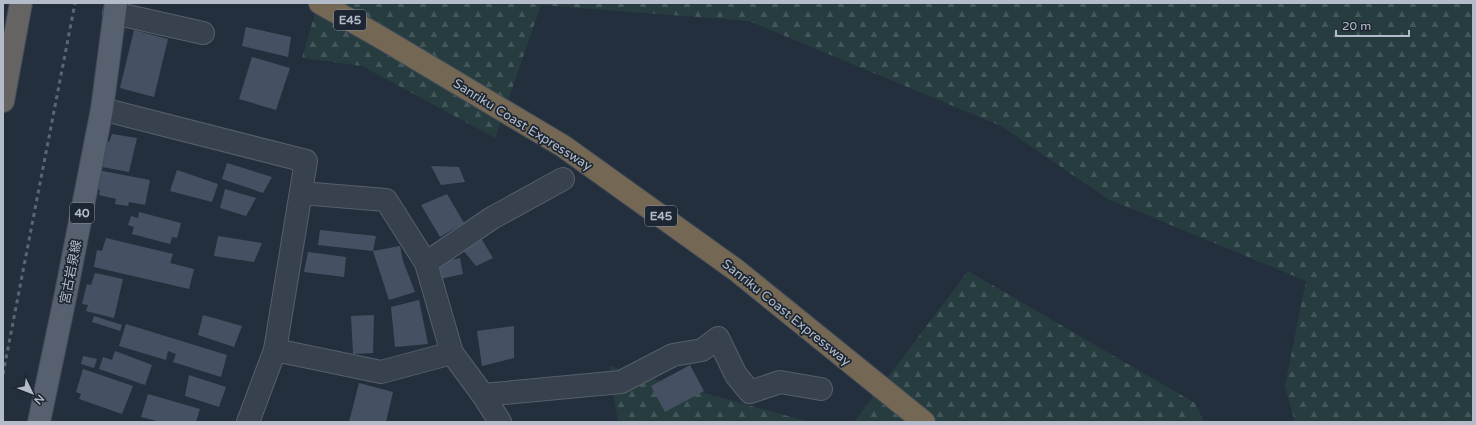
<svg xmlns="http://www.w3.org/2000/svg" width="1476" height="425" font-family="'Varela Round','Noto Sans JP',sans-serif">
  <defs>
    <pattern id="forest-firs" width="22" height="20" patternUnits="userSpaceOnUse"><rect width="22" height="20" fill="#263c3f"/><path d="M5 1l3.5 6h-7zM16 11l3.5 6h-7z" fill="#435659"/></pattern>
  </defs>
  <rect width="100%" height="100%" fill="#242f3e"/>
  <g fill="url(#forest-firs)">
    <path d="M318,3H1473V422H1295L1285,386L1306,281L1108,199L1001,126L749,21L541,5L495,138L362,66L302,58Z"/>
    <path d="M968,271L1195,403L1204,422H854Z"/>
    <path d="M609,366L809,422H618Z"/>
  </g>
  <g fill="#455162">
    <path d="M246,27L291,37L288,57L242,46Z"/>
    <path d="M134,30L168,39L154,97L120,88Z"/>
    <path d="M252,57L290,68L276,110L239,99Z"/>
    <path d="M112,134L137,138L129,172L97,166L103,141L109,142Z"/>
    <path d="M227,163L272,177L263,193L222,179Z"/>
    <path d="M431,166L459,167L465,182L441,185Z"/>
    <path d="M97,170L150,180L145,205L129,202L128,206L115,204L116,199L99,195L100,190L93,189Z"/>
    <path d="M177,170L218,184L212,202L170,191Z"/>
    <path d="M225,189L256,198L246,216L220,208Z"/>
    <path d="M447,194L464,223L440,237L421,205Z"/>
    <path d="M139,212L181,223L177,238L172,237L170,244L132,234L134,227L128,225L131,216L138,218Z"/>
    <path d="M320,230L376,236L373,251L318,245Z"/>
    <path d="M218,236L262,243L254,262L214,256Z"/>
    <path d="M106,238L173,254L170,263L194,269L189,289L94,267L97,250L102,251Z"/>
    <path d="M481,238L493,258L476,266L462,249Z"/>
    <path d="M400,246L403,261L415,292L389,300L373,251Z"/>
    <path d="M308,252L346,257L344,277L304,272Z"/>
    <path d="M460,258L463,274L440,279L437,263Z"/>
    <path d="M95,273L123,279L114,318L86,311L88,305L82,304L87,284L91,285Z"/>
    <path d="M419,300L428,344L395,347L391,307Z"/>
    <path d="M203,315L242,326L234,347L198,335Z"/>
    <path d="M374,315L373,353L353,354L351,316Z"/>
    <path d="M94,316L122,325L120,331L92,322Z"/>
    <path d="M126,324L227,355L221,377L173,362L176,354L168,351L166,360L119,346Z"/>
    <path d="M514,326V358L482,366L477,331Z"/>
    <path d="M115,351L152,365L145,385L99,369L103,357L112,360Z"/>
    <path d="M83,356L97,359L94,368L81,364Z"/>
    <path d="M690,365L704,391L665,412L651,386Z"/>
    <path d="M83,369L133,386L122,414L79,399L81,394L76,392Z"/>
    <path d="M189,375L226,387L219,407L185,396Z"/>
    <path d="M359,383L393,392L386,422H349Z"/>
    <path d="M148,394L200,409L196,422H161L141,417Z"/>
  </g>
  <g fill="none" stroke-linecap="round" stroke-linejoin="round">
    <defs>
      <g id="minor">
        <path d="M114,13L203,33"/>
        <path d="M102,109L306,161L275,350L248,422"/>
        <path d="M301,193L386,200L426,263L452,353L483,395L500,422"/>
        <path d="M426,263L492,218L563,179"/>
        <path d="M275,350L381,372L452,353"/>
        <path d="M483,395L621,382L673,355L702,350L718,338L736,375L750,392L780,382L821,389"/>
      </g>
      <path id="primary" d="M39,422L65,298L102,109L116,3"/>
      <path id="trunk" d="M3,101L21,3"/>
      <path id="motorway" d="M320,3L380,37L563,146L736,270L924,422"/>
    </defs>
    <use href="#minor" stroke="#565f6c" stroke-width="24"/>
    <use href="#primary" stroke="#414a57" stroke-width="24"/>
    <use href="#trunk" stroke="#434c59" stroke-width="24"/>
    <use href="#motorway" stroke="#434c59" stroke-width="24"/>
    <use href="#minor" stroke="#38414e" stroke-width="22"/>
    <use href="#primary" stroke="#56606e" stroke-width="22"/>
    <use href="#trunk" stroke="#656462" stroke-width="22"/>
    <use href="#motorway" stroke="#746855" stroke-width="22"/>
    <path stroke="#5a6575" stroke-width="3" stroke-dasharray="4 4" stroke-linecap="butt" d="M3,374L75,3"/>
  </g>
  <g text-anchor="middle" stroke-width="3.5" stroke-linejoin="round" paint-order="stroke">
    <g fill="#1d2633" stroke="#878f9c" stroke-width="1">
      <rect x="334" y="10" width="32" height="20" rx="3"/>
      <rect x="70" y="203" width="24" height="20" rx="3"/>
      <rect x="645" y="206" width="32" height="20" rx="3"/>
    </g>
    <g font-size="12" font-weight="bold" fill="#b4bcc9">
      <text x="350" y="24">E45</text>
      <text x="82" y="217">40</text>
      <text x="661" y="220">E45</text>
    </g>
    <g font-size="13" fill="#b4bcc9" stroke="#1d2633">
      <text transform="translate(523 124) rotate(32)" y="5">Sanriku Coast Expressway</text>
      <text transform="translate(70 272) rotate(-79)" y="5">宮古岩泉線</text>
      <text transform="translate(787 312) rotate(39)" y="5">Sanriku Coast Expressway</text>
    </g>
  </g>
  <rect width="1476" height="425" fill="none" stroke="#b4bcc9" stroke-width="8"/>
  <g transform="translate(32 393) rotate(133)" stroke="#1d2633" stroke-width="3" paint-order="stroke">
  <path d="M0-3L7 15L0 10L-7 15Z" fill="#b4bcc9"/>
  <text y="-6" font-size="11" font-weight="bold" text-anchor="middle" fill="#b4bcc9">N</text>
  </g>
  <path d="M1336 30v6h73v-6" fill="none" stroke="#b4bcc9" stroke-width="2"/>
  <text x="1342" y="30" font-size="12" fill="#b4bcc9" stroke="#1d2633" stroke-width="3" paint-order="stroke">20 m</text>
</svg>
